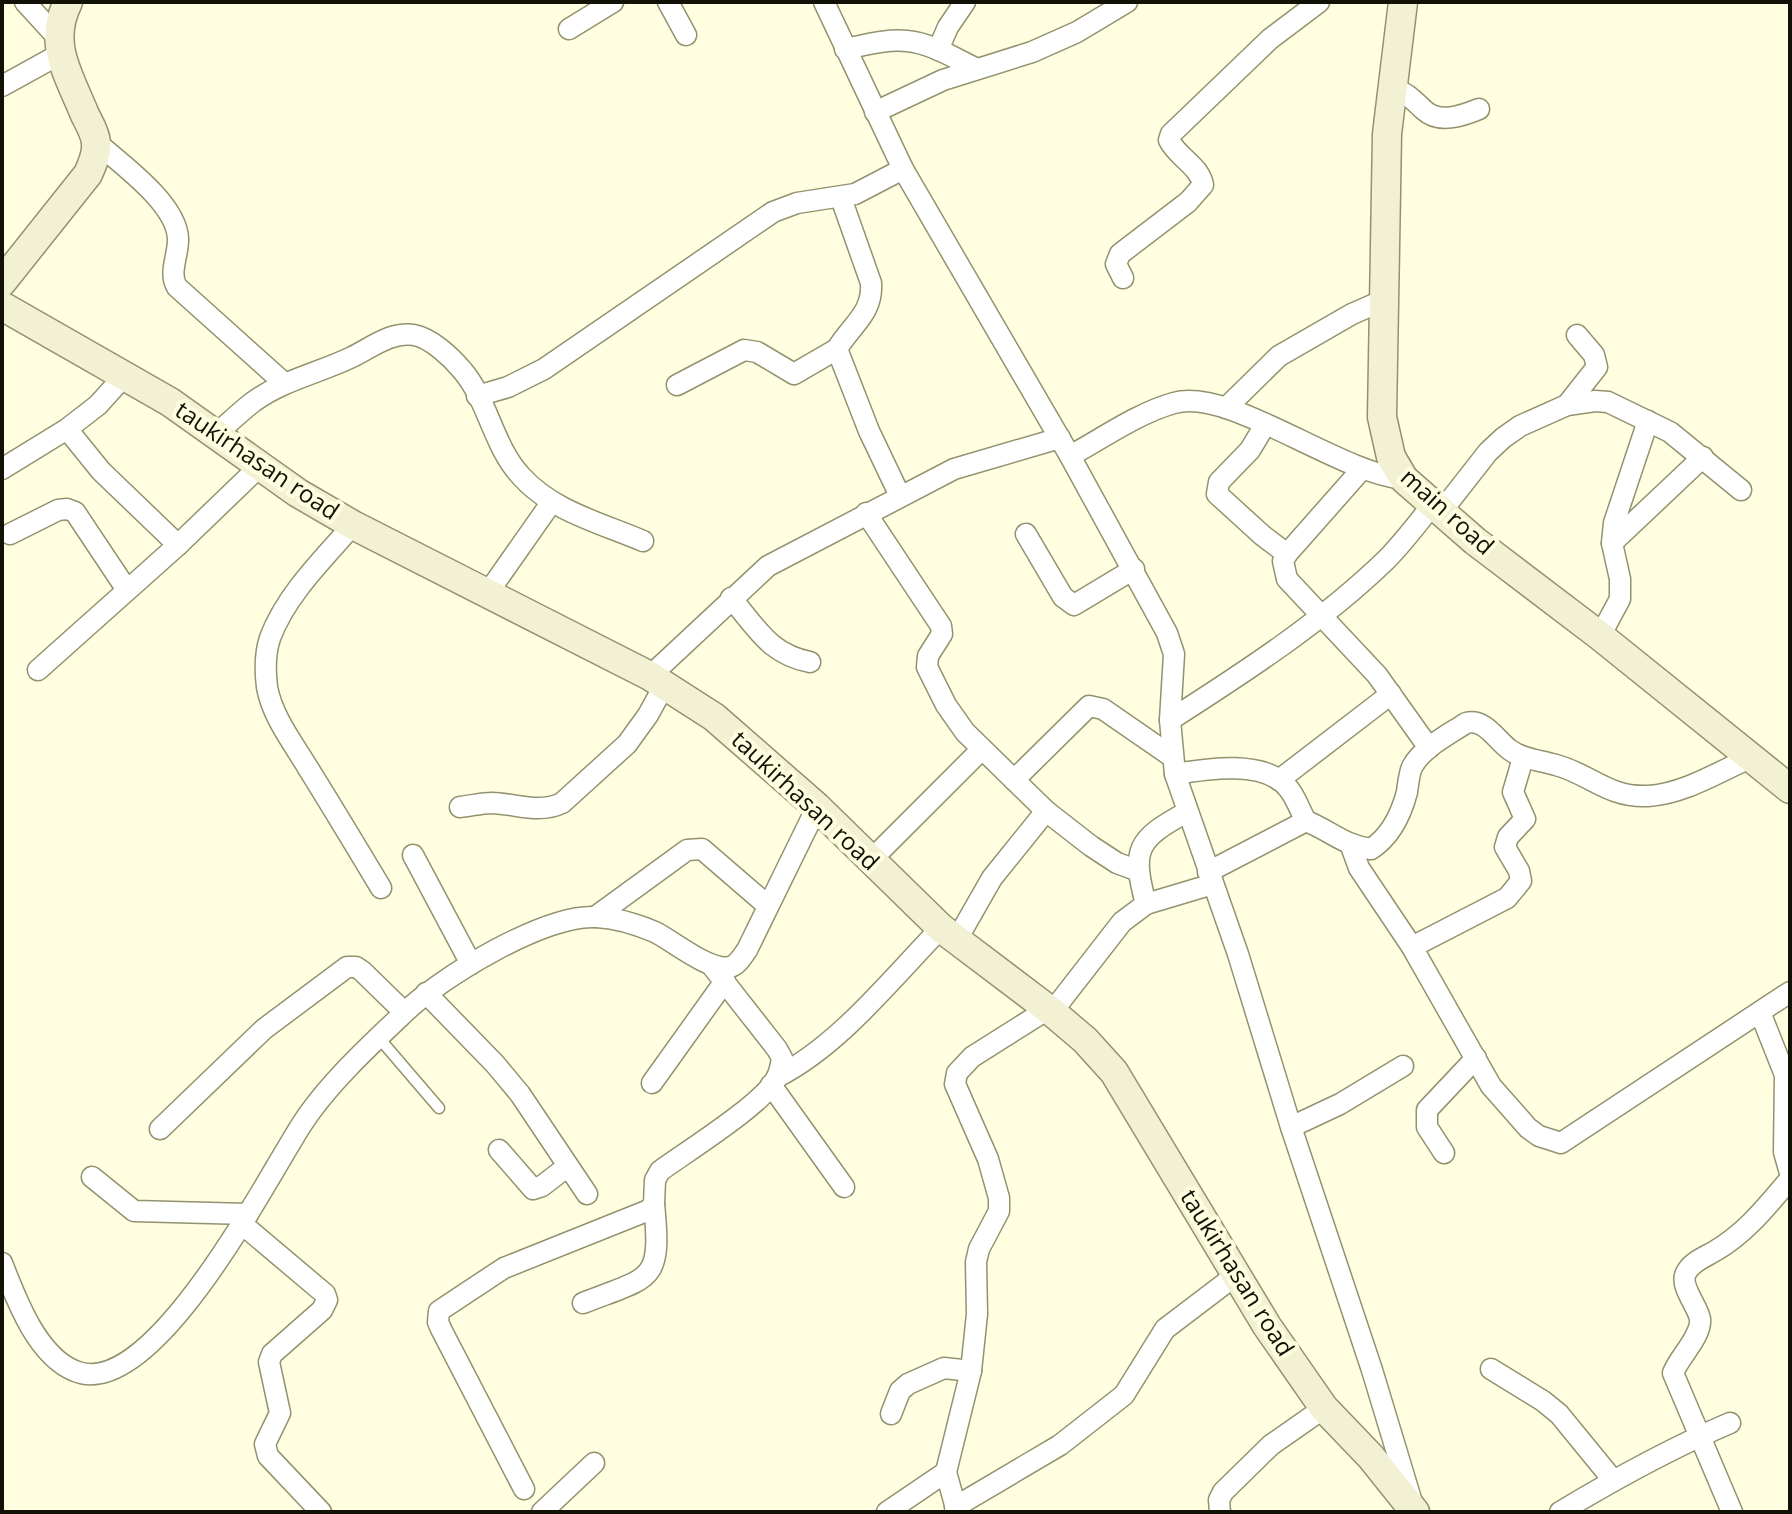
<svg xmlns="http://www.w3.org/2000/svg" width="1792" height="1514" font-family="'Open Sans',sans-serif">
  <rect width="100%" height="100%" fill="#fffee0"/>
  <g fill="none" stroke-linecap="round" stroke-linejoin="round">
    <defs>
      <path id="lane" d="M379,1038L439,1108"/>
      <g id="street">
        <path d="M25,2L57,37"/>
        <path d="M668,2L686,35"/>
        <path d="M824,2L903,169L1070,456L1167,633L1174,654L1170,720L1175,774L1238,954L1291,1127L1372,1370L1411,1499"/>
        <path d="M569,29L613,2"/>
        <path d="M845,49C865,45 886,39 907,41C931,43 956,59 977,69"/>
        <path d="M938,50L948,27L965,2"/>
        <path d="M2,86L60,54"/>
        <path d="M1393,89C1408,93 1412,99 1424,110C1439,124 1462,116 1479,109"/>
        <path d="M875,112L943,80L1032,52L1077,32L1127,2"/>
        <path d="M96,142C121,164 176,203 178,238C179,254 168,273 177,287L284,383"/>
        <path d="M841,198L871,283C873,314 851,325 837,349L869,431L900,496"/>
        <path d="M1123,278L1116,264L1120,254L1188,202L1203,185C1200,166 1177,157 1169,140L1171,134L1270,39L1319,2"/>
        <path d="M677,385L744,350L757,352L794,374L837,349"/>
        <path d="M477,396L508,387L544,369L773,212L797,203L855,194L903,169"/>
        <path d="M1567,405L1597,367L1594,355L1577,335"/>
        <path d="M1226,408L1279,356L1352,314L1384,300"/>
        <path d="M1265,425L1250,450L1219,482L1217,494L1262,535L1287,554"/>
        <path d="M67,429L101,471L178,545"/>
        <path d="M216,434C228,424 240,412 253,402C283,380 319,373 352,357C371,348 391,331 414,335C431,338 451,357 462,370C488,400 493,446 521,476C552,511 601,523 643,541"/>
        <path d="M1070,456C1103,438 1138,413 1174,403C1229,387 1338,473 1404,479"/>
        <path d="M2,469L67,429L98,405L125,375"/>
        <path d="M1362,469L1287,554L1283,561L1287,579L1377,675L1429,748"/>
        <path d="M1441,512L1488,452L1503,438L1520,426L1567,405L1595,401L1608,402L1670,432L1741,490"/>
        <path d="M866,513L941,626L942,634L928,656L927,667L946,705L965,732L1046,811L1091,846L1117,863L1136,870"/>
        <path d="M353,525C323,559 286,595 270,638C265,653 265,671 267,687C272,716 293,743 308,768C333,808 357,848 381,888"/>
        <path d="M10,534L58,510L67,509L75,512L127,590"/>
        <path d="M1026,534L1063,597L1074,605L1134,569"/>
        <path d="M1612,543L1703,457"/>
        <path d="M487,594L551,503"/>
        <path d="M731,598C757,628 769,654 810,662"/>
        <path d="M1600,636L1620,599V579L1612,543L1614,523L1648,421"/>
        <path d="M38,670L178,545L260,466"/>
        <path d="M650,676L768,566L954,469L1060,438"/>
        <path d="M1170,720C1245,672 1322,622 1386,560C1403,543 1418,523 1433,504"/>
        <path d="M1175,774C1206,769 1265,759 1288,788C1296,797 1300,811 1306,821"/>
        <path d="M1014,780L1089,706L1103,709L1171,756"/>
        <path d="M1279,780L1391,694"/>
        <path d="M460,807C470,806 482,803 492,803C517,804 539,814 562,803L627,744L648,715L665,684"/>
        <path d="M1351,846L1359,868L1412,947L1491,1086L1528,1128L1539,1136L1561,1143L1790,992"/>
        <path d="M413,855L471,964"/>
        <path d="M871,860L981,750"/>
        <path d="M1208,872L1306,821C1331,831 1343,845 1371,849C1391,836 1401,815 1407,792C1408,785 1409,774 1412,767C1422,748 1448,735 1466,723C1485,718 1496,740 1510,750C1524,760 1540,760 1556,765C1590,774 1608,798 1648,796C1684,794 1720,771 1752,757"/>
        <path d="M1146,904C1131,849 1137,839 1187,812"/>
        <path d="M595,917L687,850L702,849L768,906"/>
        <path d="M956,941L992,878L1046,811"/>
        <path d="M1412,947L1507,898L1521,881L1519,871L1505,847L1508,837L1525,819L1513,792L1523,758"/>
        <path d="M426,993L495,1064L520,1094L587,1194"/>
        <path d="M1052,1012L1122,922L1146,904L1213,884"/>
        <path d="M1760,1012L1785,1075L1784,1152L1790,1173"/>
        <path d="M777,1077C840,1045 892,978 941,928"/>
        <path d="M652,1083L725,981"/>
        <path d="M771,1085L844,1187"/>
        <path d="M1291,1127L1340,1104L1403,1066"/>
        <path d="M160,1129L264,1029L347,967H356L362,971L404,1012"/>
        <path d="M499,1150L533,1189L542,1186L568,1166"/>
        <path d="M1444,1153L1427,1127V1110L1476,1058"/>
        <path d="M92,1177L134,1211L248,1214"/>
        <path d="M242,1224L325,1294L327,1300L322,1310L272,1354L269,1362L280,1413L265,1444L268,1456L321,1512"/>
        <path d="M2,1263C16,1299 37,1356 75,1371C152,1404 268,1176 302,1124C327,1085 370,1045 404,1013C441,977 545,914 596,917C617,918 636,924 655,932C673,941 710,972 730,967C738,965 743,955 747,950L817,807"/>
        <path d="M583,1303C652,1276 662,1283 654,1204"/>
        <path d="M1491,1369L1543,1401L1559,1414L1613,1480"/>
        <path d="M891,1414L900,1391L908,1384L944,1368L971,1371"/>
        <path d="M524,1489L441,1329L438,1322L439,1311L504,1268L649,1210L654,1204L655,1180L660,1171C686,1152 765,1103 777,1077C780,1071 781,1064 782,1058L777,1049L712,966"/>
        <path d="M955,1507L1060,1445L1124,1395L1165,1329L1236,1275"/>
        <path d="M542,1512L594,1463"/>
        <path d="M887,1512L946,1472"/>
        <path d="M957,1512L946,1472L971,1371L977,1314L976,1262L979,1249L999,1211V1198L988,1159L955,1084L957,1073L972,1057L1048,1009"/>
        <path d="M1220,1512L1219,1500L1223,1492L1271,1445L1324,1408"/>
        <path d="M1560,1512C1615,1479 1671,1448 1730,1423"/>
        <path d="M1732,1512L1673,1373C1679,1357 1702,1336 1700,1319C1698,1306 1679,1286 1686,1273C1691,1262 1705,1257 1715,1251C1746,1233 1767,1206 1790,1179"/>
      </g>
      <g id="secondary">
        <path d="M1403,2L1387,134L1382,417L1391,457L1404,479L1475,541L1600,636L1790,789"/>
        <path d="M2,282L88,174C92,165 97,154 96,144C96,135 89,123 85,115C69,75 47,44 68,2"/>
        <path d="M2,306L170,402L298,493L353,525L650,676L714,717L817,807L941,928L1052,1012L1085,1040L1114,1072L1267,1326L1324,1408L1371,1457L1415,1512"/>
      </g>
    </defs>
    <use href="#lane" stroke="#93926f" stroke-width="13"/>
    <use href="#street" stroke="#93926f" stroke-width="23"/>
    <use href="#secondary" stroke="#93926f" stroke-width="31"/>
    <use href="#lane" stroke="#fff" stroke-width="10"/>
    <use href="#street" stroke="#fff" stroke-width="20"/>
    <use href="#secondary" stroke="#f2f1d3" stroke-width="28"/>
  </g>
  <g text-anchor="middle" stroke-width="8" stroke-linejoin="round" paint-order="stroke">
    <g font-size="24" fill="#111105" stroke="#fffee0">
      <text transform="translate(257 461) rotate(34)" y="8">taukirhasan road</text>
      <text transform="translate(1447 512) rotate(42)" y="8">main road</text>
      <text transform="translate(805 801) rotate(43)" y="8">taukirhasan road</text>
      <text transform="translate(1237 1273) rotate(58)" y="8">taukirhasan road</text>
    </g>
  </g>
  <rect width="1792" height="1514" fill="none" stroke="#111105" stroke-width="8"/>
</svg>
